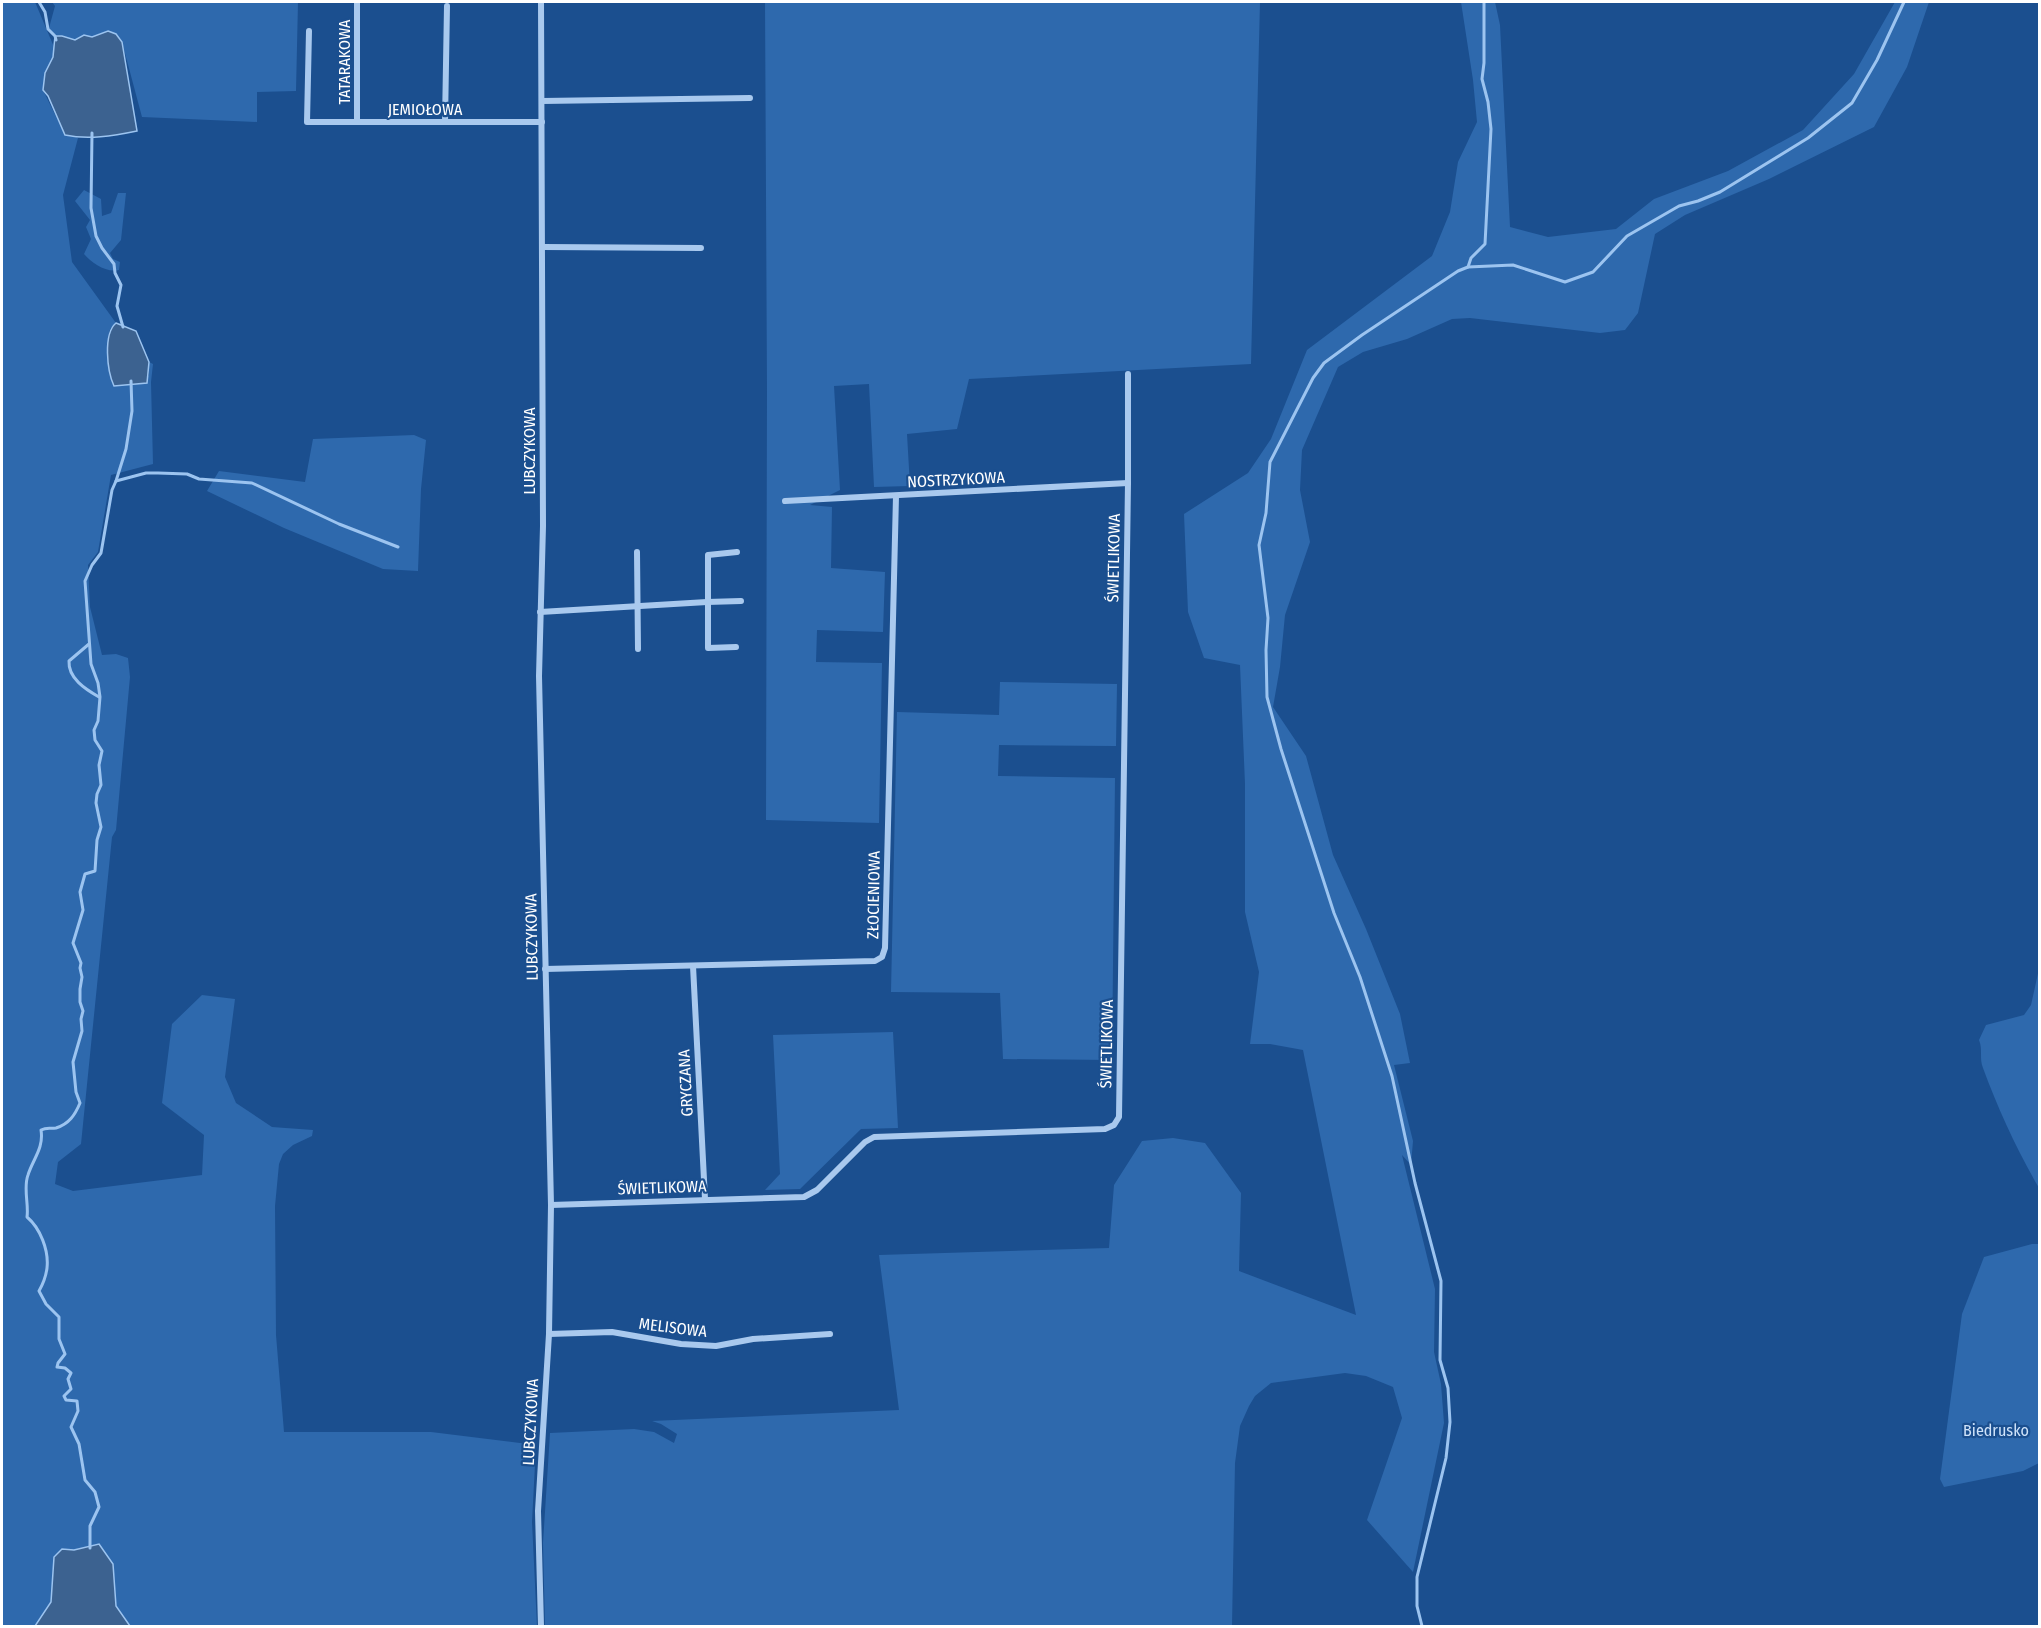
<svg xmlns="http://www.w3.org/2000/svg" width="2041" height="1628" font-family="'Fira Sans Condensed',sans-serif">
  <rect width="100%" height="100%" fill="#1b4f8f"/>
  <g fill="#2e69ad">
    <path d="M2,2H35L54,47L53,57L45,73L43,90L65,135L78,138L63,195L72,262L116,323C110,328 108,332 109,340L149,376V362L153,364L151,382L153,464L111,475L98,552L88,565L90,607L102,655L116,654L128,658L130,677L116,830L112,837L81,1144L58,1162L55,1184L73,1191L202,1175L204,1135L162,1103L172,1024L202,995L235,999L225,1077L236,1103L272,1127L313,1130L312,1136L293,1145L283,1154L279,1164L275,1206L276,1335L284,1432H431L536,1445L532,1522L537,1626H130L116,1606L113,1564L99,1544L74,1550L63,1549L54,1557L51,1602L35,1626H2Z"/>
    <path d="M52,2H298L296,91L257,92V122L142,117L122,42L116,34L101,33L92,37L84,35L75,40L53,34L49,28L55,6Z"/>
    <path d="M765,2H1260L1251,364L969,379L957,429L907,434L910,486L874,487L869,384L834,386L840,490L810,505L832,507L831,568L885,572L883,632L817,630L816,662L882,663L879,823L766,820L767,389Z"/>
    <path d="M1461,2H1495L1500,25L1510,227L1548,237L1616,229L1654,199L1728,171L1803,130L1854,74L1895,2H1929L1907,67L1874,127L1769,179L1685,215L1655,234L1638,313L1625,330L1600,333L1470,318L1452,319L1407,339L1363,352L1338,367L1302,450L1300,490L1310,542L1285,615L1280,667L1273,707L1306,756L1333,855L1366,929L1400,1014L1410,1063L1394,1065L1413,1141L1411,1165L1402,1155L1435,1289L1434,1352L1441,1384L1444,1423L1413,1572L1367,1520L1402,1418L1393,1387L1366,1376L1345,1373L1271,1383L1255,1396L1249,1406L1240,1426L1235,1463L1232,1626H545L543,1543L550,1433L634,1429L654,1432L674,1443L677,1434L661,1424L652,1421L899,1410L879,1255L1109,1248L1114,1185L1142,1141L1173,1138L1205,1143L1241,1193L1239,1271L1356,1315L1303,1050L1270,1044H1250L1259,972L1245,912V784L1240,665L1204,658L1188,612L1184,514L1248,473L1271,439L1307,350L1432,256L1450,212L1458,162L1477,122L1473,80Z"/>
    <path d="M84,190L101,199L102,216L111,213L118,193H126L121,240L110,253L113,259L120,262L119,270C106,273 92,263 84,254L91,239L86,227L90,220L75,201Z"/>
    <path d="M414,435L426,440L421,489L418,571L383,569L284,528L207,491L219,471L305,482L313,439Z"/>
    <path d="M1000,682L1117,684L1116,746L999,745L998,776L1115,778L1112,1060L1003,1059L1000,993L891,992L897,712L999,715Z"/>
    <path d="M2039,969V1188C2017,1150 1998,1109 1983,1068C1979,1059 1983,1049 1979,1040L1986,1025L2024,1015L2031,1005Z"/>
    <path d="M893,1032L898,1128L861,1129L800,1189L765,1190L780,1174L773,1035Z"/>
    <path d="M2032,1244H2040L2039,1463L2023,1471L1944,1487L1940,1479L1962,1314L1984,1257Z"/>
  </g>
  <g fill="#3c6290" stroke="#9cc4f0" stroke-width="1.5">
    <path d="M108,31L116,34L122,42L137,131C113,136 88,140 65,135L48,96L43,90L45,73L53,57L55,36H62L75,40L84,35L92,37Z"/>
    <path d="M116,323L136,331L149,362L147,383L114,386C107,371 103,334 116,323Z"/>
    <path d="M99,1544L113,1564L116,1606L130,1626H35L51,1602L54,1557L62,1549L74,1550Z"/>
  </g>
  <g fill="none" stroke-linecap="round" stroke-linejoin="round">
    <g stroke="#9cc4f0" stroke-width="3">
      <path d="M39,2L45,12L48,29L55,36L56,40"/>
      <path d="M92,133L91,208L96,236L102,248L114,264L115,273L121,285L117,306L123,327"/>
      <path d="M1468,267L1471,258L1485,244L1491,129L1488,102L1482,79L1484,63V2"/>
      <path d="M116,481L146,473H158L187,474L199,479L252,483L339,524L398,547"/>
      <path d="M89,644L69,661C68,678 85,689 99,697"/>
      <path d="M90,1548V1526L99,1507L95,1492L85,1480L79,1444L71,1427L78,1411L77,1401L66,1400L64,1396L71,1389L68,1379L71,1373L65,1368L57,1367L58,1363L65,1354L59,1339V1317L46,1304L39,1291C43,1284 46,1276 47,1268C49,1250 40,1228 27,1217C29,1204 23,1188 28,1175C33,1159 44,1148 41,1130C47,1127 50,1129 56,1128C69,1124 75,1115 80,1103L76,1092L73,1062L82,1031L81,1019L83,1011L80,1002V989L82,977L80,968L81,963L73,943L83,910L80,892L85,874L95,871L97,840L101,827L96,803L97,794L101,785L99,765L102,751L95,740L94,730L98,721L100,697L98,683L91,664L85,581L92,565L101,553L112,490L116,481L126,449L132,411L131,381"/>
      <path d="M1422,1626L1417,1606V1577L1446,1458L1450,1422L1448,1388L1440,1360L1441,1281L1415,1183L1392,1076L1360,977L1334,913L1281,749L1267,697L1266,650L1268,618L1259,545L1266,513L1270,462L1313,378L1324,363L1362,335L1458,271L1468,267L1513,265L1565,282L1593,272L1627,236L1679,206L1698,201L1720,192L1808,138L1852,103L1877,60L1904,2"/>
    </g>
    <g stroke="#a9c9ee" stroke-width="6">
      <path d="M357,2V122"/>
      <path d="M541,2L543,526L539,676L551,1205L549,1334L538,1511L541,1626"/>
      <path d="M309,31L307,122H542"/>
      <path d="M542,101L750,98"/>
      <path d="M445,122L447,6"/>
      <path d="M543,247L701,248"/>
      <path d="M785,501L1128,483"/>
      <path d="M637,552L638,649"/>
      <path d="M540,612L707,602L741,601"/>
      <path d="M736,647L708,648V555L737,552"/>
      <path d="M693,966L705,1199"/>
      <path d="M545,969L875,961L882,957L885,948L896,496"/>
      <path d="M551,1205L804,1197L817,1190L865,1142L874,1137L1105,1129L1114,1125L1119,1117L1128,483V374"/>
      <path d="M549,1334L612,1332L681,1344L716,1346L753,1339L830,1334"/>
    </g>
  </g>
  <g text-anchor="middle" stroke-width="4.5" stroke-linejoin="round" paint-order="stroke">
    <g font-size="16" fill="#fff" stroke="#1b4f8f">
      <text transform="translate(344 62) rotate(-90)" y="6">TATARAKOWA</text>
      <text x="425" y="115">JEMIOŁOWA</text>
      <text transform="translate(529 451) rotate(-90)" y="6">LUBCZYKOWA</text>
      <text transform="translate(956 479) rotate(-3)" y="6">NOSTRZYKOWA</text>
      <text transform="translate(1113 558) rotate(-89)" y="6">ŚWIETLIKOWA</text>
      <text transform="translate(873 895) rotate(-89)" y="6">ZŁOCIENIOWA</text>
      <text transform="translate(531 937) rotate(-91)" y="6">LUBCZYKOWA</text>
      <text transform="translate(1106 1044) rotate(-89)" y="6">ŚWIETLIKOWA</text>
      <text transform="translate(685 1083) rotate(-93)" y="6">GRYCZANA</text>
      <text transform="translate(662 1187) rotate(-2)" y="6">ŚWIETLIKOWA</text>
      <text transform="translate(673 1327) rotate(7)" y="6">MELISOWA</text>
      <text transform="translate(530 1422) rotate(-87)" y="6">LUBCZYKOWA</text>
    </g>
    <g font-size="16" fill="#cfe3fa" stroke="#1b4f8f">
      <text x="1996" y="1436">Biedrusko</text>
    </g>
  </g>
  <rect width="2041" height="1628" fill="none" stroke="#ffffff" stroke-width="6"/>
</svg>
